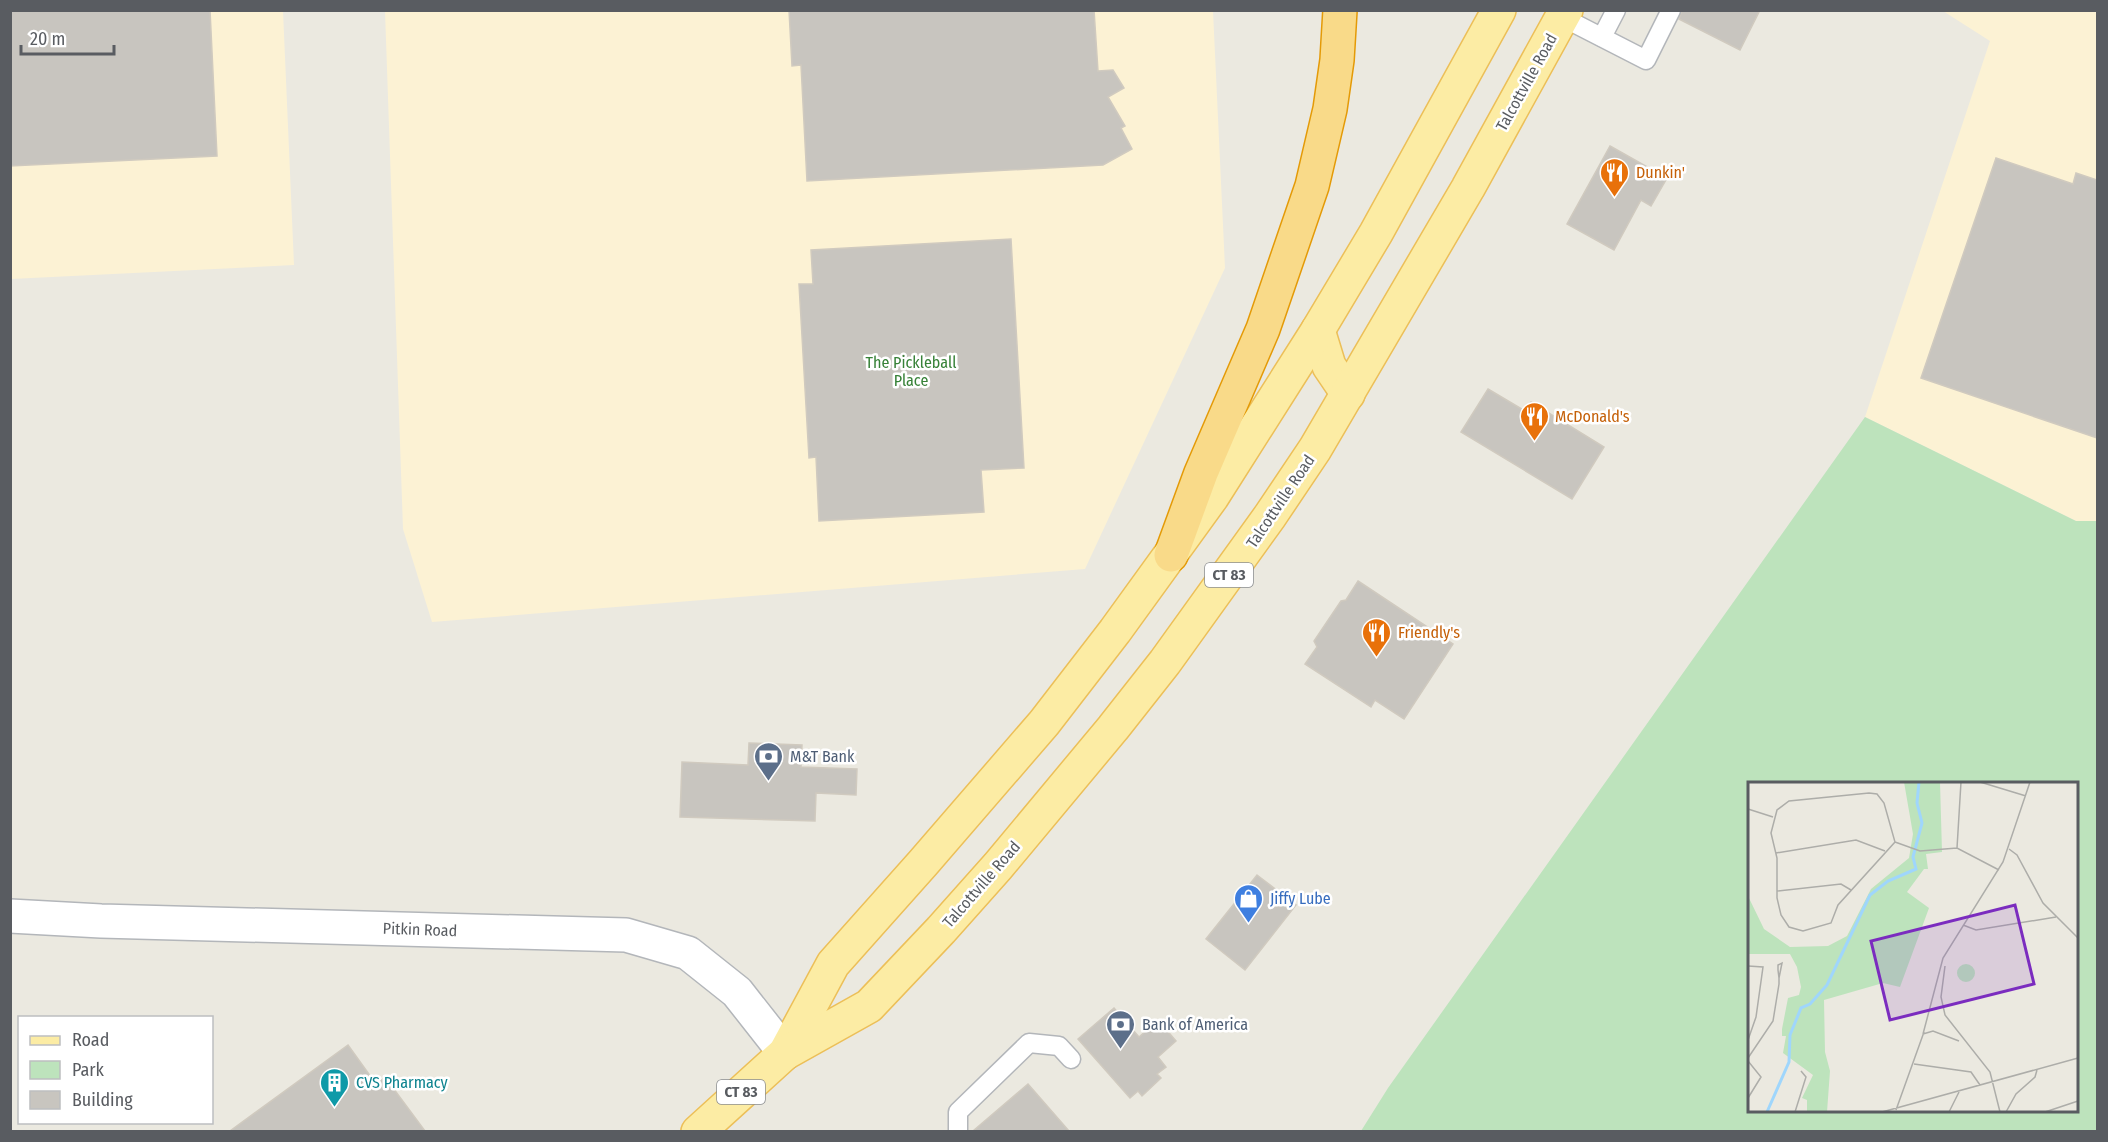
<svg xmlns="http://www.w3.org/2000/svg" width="2108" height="1142" font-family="'Fira Sans Condensed',sans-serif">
  <rect width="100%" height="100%" fill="#ebe9e0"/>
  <g fill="#fcf2d4">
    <path d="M11,11H283L294,265L11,279Z"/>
    <path d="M385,11H1213L1225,268L1085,569L432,622L403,529Z"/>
    <path d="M1943,11H2097V521H2076L1865,417L1990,41Z"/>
  </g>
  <path fill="#bde3bc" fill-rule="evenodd" d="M1865,417L2076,521H2097V1131H1361L1388,1088ZM1750,784H2076V1110H1750Z"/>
  <g fill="#c8c5bf" stroke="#d0cabf" stroke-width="1.5">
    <path d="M10,10H210L217,156L10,166Z"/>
    <path d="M789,10H1094L1098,71L1113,70L1124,88L1108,97L1125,126L1121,128L1132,149L1103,165L807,181L801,65L792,66Z"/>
    <path d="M1682,10H1760L1740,50L1679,19Z"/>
    <path d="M1610,146L1667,178L1651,206L1641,200L1614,250L1567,224Z"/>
    <path d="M1996,158L2073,184L2076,173L2097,180V438L1921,378Z"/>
    <path d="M1011,239L1024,468L981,470L984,512L819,521L816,457L809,458L799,284H813L811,250Z"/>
    <path d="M1488,389L1525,411L1531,402L1604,447L1572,499L1461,432Z"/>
    <path d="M1358,581L1453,644L1404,719L1375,700L1371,707L1305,664L1317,647L1314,641L1341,601L1346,600Z"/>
    <path d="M749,743L802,745L801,767L857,769L856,795L816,793L815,821L680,817L682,762L748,765Z"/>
    <path d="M1257,875L1296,905L1245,970L1206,939Z"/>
    <path d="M1114,1008L1139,1037L1158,1020L1176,1041L1158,1057L1166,1067L1157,1074L1161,1078L1142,1096L1138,1091L1130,1098L1078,1039Z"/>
    <path d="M348,1045L376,1084L385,1077L425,1131H230Z"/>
    <path d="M1028,1084L1069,1131H973Z"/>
  </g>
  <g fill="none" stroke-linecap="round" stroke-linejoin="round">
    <defs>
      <g id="lane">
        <path d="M1562,17L1646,60L1671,10"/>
        <path d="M1602,37L1616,10"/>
        <path d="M958,1132V1112L1029,1043L1059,1046L1071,1059"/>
      </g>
      <path id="street" d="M10,916L101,921L626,935L688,953L737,992L785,1053"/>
      <g id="primary">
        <path d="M1318,330L1329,366L1348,394"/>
        <path d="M785,1053L833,964L923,863L1044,723L1115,631L1212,497L1318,330L1376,233L1499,10"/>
        <path d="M698,1132L785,1053L869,1006L941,930L998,866L1113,728L1165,662L1270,516L1315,449L1468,188L1566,10"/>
      </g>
      <path id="highway" d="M1171,555L1201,473L1263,329L1312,186L1330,109L1337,60L1340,10"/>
    </defs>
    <use href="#lane" stroke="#b3b6ba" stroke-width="21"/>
    <use href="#street" stroke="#b3b6ba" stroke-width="36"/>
    <use href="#primary" stroke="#ecbf58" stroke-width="36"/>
    <use href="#highway" stroke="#e49a07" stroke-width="36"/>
    <use href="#lane" stroke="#fff" stroke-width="18"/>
    <use href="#street" stroke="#fff" stroke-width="33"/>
    <use href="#primary" stroke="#fceca4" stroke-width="33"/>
    <use href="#highway" stroke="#f9da89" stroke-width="33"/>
  </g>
  <defs>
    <symbol id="restaurant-pin" viewBox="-11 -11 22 30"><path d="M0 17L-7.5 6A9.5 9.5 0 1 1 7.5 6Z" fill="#e8710a" stroke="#fff"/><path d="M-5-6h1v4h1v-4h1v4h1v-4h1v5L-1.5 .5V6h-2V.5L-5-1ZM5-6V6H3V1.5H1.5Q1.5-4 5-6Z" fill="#fff"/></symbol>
    <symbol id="bank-pin" viewBox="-11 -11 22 30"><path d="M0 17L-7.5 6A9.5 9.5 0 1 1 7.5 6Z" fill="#5c6f8a" stroke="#fff"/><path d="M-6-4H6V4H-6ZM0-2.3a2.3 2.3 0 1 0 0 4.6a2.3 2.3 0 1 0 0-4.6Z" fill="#fff"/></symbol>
    <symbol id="shop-pin" viewBox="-11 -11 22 30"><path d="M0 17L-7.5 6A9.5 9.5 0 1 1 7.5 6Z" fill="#3f7fe0" stroke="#fff"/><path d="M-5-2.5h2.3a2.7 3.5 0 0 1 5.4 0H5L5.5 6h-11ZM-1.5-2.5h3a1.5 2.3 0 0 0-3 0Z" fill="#fff"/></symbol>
    <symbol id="building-pin" viewBox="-11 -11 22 30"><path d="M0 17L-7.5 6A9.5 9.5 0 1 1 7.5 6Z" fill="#0f9aa8" stroke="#fff"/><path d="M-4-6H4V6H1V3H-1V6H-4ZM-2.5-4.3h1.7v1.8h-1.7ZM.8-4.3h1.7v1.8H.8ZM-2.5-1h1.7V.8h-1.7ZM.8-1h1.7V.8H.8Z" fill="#fff"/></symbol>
  </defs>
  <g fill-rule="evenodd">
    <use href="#restaurant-pin" x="1598" y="156" width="33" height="45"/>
    <use href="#restaurant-pin" x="1518" y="400" width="33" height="45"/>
    <use href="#restaurant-pin" x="1360" y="616" width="33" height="45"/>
    <use href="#bank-pin" x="752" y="740" width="33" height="45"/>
    <use href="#shop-pin" x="1232" y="882" width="33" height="45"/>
    <use href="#bank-pin" x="1104" y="1008" width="33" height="45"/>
    <use href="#building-pin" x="318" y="1066" width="33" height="45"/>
  </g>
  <g text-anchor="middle" stroke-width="5" stroke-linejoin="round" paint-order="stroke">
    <g fill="#fff" stroke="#8b8d90" stroke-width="1.5">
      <rect x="1205" y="563" width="48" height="24" rx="4.5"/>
      <rect x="717" y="1080" width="48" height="24" rx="4.5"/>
    </g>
    <g font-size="15" font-weight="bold" fill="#595c61">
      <text x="1229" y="580">CT 83</text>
      <text x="741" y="1097">CT 83</text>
    </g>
    <g font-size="16" fill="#595c61" stroke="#fff">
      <text transform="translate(1526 82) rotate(-61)" y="6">Talcottville Road</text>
      <text transform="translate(1280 501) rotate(-56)" y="6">Talcottville Road</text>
      <text transform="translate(981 884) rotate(-49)" y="6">Talcottville Road</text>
      <text transform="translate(420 929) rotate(2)" y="6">Pitkin Road</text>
    </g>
    <g font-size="16" fill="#c56008" stroke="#fff" text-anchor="start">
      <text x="1636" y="178">Dunkin'</text>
      <text x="1555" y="422">McDonald's</text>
      <text x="1398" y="638">Friendly's</text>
    </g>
    <g font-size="16" fill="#378238" stroke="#fff">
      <text x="911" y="368">The Pickleball<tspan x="911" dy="18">Place</tspan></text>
    </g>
    <g font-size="16" fill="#4e5e75" stroke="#fff" text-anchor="start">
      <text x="790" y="762">M&amp;T Bank</text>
      <text x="1142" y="1030">Bank of America</text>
    </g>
    <g font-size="16" fill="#366cbe" stroke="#fff" text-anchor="start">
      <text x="1270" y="904">Jiffy Lube</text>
    </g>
    <g font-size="16" fill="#0d838f" stroke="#fff" text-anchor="start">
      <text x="356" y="1088">CVS Pharmacy</text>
    </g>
  </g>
  <g transform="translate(1748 782)">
    <rect width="330" height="330" fill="#ebe9e0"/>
    <path d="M156,0H192L194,70L178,72L180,87H176L159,110L181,126L152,205L135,201L76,218L77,270L82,289L79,330H59V318L54,316L65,293L35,271L38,254H34V247L40,216L51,213L53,205L49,185L42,172H0V114L16,147L42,165L80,164L99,154L123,107L161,76L165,52ZM209 191a9 9 0 1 1 18 0a9 9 0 1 1-18 0Z" fill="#bde3bc"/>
    <path fill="none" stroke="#9fd6fc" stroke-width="3" d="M19,330L41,280L42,253L53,226L62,222L79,203L122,113L140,99L168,87L165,75L174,41L169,21L171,0"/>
    <path fill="none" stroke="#adada9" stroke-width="1.5" d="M232,0L278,14M121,11L129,12L136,21L147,60L90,123L83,141L55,149L41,145L33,133L29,116V76L23,51L29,28L41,19ZM0,27L25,35M147,60L172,69L209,66L251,88M209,66L213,0M261,67L269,73L295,121L330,156M28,71L108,58L137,69M29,109L93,102L103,108M215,143L228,148L308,135M0,184L15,185L8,235L0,258M197,184L193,215L197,233L242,290L252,330M175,252L195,176L255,80L282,0M175,252L185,249L211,259M0,276L25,239L31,202V196L30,188V183L34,181L31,196M0,279L13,295L0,316M166,282L223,290L232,303M148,328L176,250M47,330L58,295L53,289M134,330L330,276M201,330L211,310M258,330L268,312L287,295L289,288M297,330L330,319"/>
    <path fill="#7b2cbf" fill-opacity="0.15" stroke="#7b2cbf" stroke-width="3" d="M267,123L286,202L142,238L123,159Z"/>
    <rect width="330" height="330" fill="none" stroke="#595c61" stroke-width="3"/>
  </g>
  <rect width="2108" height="1142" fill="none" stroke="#595c61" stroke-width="24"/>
  <rect x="18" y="1016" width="195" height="108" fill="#ffffff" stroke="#bdbec0" stroke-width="1.5"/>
  <rect x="30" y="1036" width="30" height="9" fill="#fceca4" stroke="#bdbec0" stroke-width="1.5"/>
  <text x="72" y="1046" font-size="18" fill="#595c61">Road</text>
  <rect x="30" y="1061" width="30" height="18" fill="#bde3bc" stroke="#bdbec0" stroke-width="1.5"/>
  <text x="72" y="1076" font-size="18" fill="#595c61">Park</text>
  <rect x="30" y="1091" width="30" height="18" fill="#c8c5bf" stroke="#bdbec0" stroke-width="1.5"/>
  <text x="72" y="1106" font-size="18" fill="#595c61">Building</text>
  <path d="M21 45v9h93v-9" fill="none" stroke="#595c61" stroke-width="3"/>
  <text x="30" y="45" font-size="18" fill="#595c61" stroke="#ffffff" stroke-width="4.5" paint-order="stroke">20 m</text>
</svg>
